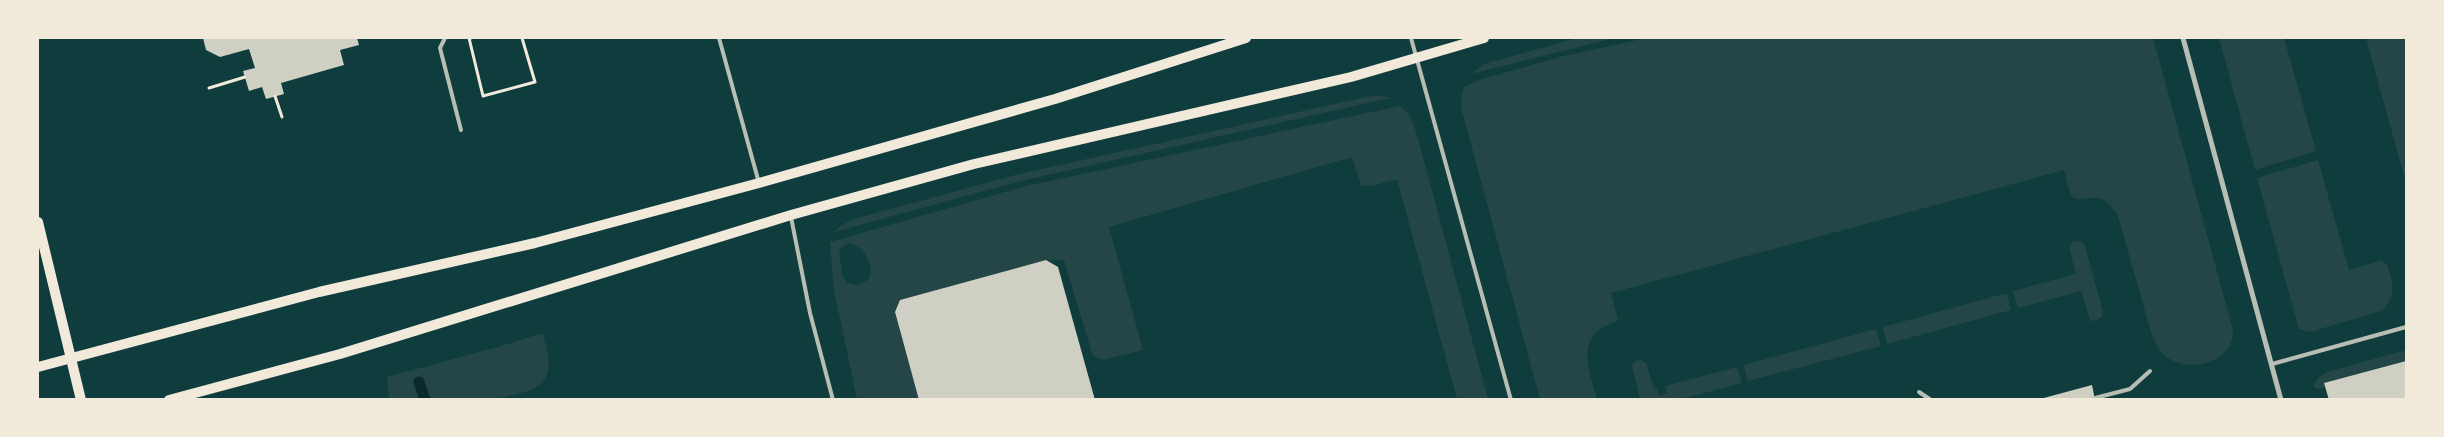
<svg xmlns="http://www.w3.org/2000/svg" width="2444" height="437" font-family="'Source Serif 4',serif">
  <rect width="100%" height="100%" fill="#0f3d3e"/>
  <g fill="#244646" fill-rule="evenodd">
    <path d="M1577,38H1614L1471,74L1484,64Z"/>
    <path d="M1646,38H2153L2233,330C2234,361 2192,374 2168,358C2159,352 2154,342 2151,332L2118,216C2099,184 2087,206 2071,196L2064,170L1611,293L1618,320C1613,324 1606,325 1600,329C1577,347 1591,376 1597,399H1540L1462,111L1461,99L1464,87L1479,80L1560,57Z"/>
    <path d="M2219,38H2284L2316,151L2255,170Z"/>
    <path d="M2366,38H2406V183Z"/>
    <path d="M1375,95L1390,98L1021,181L834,232L840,226L854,219L1015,175Z"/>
    <path d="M1400,106L1410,116L1417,135L1488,399H1457L1397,179L1371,186L1361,185L1352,157L1109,227L1143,350L1103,360L1093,356L1064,260H1046L900,300L895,313L919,399H857L834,290L830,242L1022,187ZM850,243C864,247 876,266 868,280L857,285L847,283L842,275L839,251L844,245Z"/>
    <path d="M2318,160L2349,270L2380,261L2387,264C2393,282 2398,297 2381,311L2310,332L2299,329L2257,178Z"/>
    <path d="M2074,241H2081L2085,246L2103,312L2102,317L2095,321L2090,320L2081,291L2018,308L2013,291L2076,274L2069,247Z"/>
    <path d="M2007,293L2011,310L1887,344L1883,327Z"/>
    <path d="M1876,329L1881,346L1748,381L1744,365Z"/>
    <path d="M543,333C546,347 551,360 547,374C537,409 419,400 389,399L387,377L498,347Z"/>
    <path d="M2406,350V361L2324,383L2325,388L2318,389L2313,386L2319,377L2327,372Z"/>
    <path d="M1641,360L1646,363L1654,389H1657L1659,396L1667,393L1665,386L1737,367L1742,383L1682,399H1640L1632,366L1635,361Z"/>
  </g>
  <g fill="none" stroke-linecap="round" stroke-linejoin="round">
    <path stroke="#0a2a2b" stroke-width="11" d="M419,382L425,400"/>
  </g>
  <g fill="#cfcfc3">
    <path d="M203,38H357L359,45L340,50L344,65L281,83L284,94L266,99L262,87L249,91L243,71L255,68L249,49L220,57L206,50Z"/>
    <path d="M1046,260L1058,267L1095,400H919L895,312L900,300Z"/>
    <path d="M2406,361V400H2329L2324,383Z"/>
    <path d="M2092,385L2095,400H2041L2040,399Z"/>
  </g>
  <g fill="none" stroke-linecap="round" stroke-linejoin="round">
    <g stroke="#f1e9da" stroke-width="3">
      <path d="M471,38H469L483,96L535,82L522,38"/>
      <path d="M209,88L245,77"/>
      <path d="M275,96L282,117"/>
    </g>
    <g stroke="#b8beb3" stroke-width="4">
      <path d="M445,38L440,48L461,130"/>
      <path d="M719,38L759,183"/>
      <path d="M1411,38L1511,400"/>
      <path d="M791,217L810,313L833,400"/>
      <path d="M2272,364L2406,327"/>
      <path d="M1919,392L1931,400"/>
      <path d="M2095,398L2130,389L2150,371"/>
    </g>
    <path stroke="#b8beb3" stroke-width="5" d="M2183,38L2281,400"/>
    <g stroke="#f1e9da" stroke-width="10">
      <path d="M38,222L81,400"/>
      <path d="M38,367L319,292L535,243L759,183L1055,99L1246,38"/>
      <path d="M169,400L340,354L791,215L974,164L1351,77L1484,38"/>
    </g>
  </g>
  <rect width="2444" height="437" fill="none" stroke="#f1e9da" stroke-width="78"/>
</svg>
